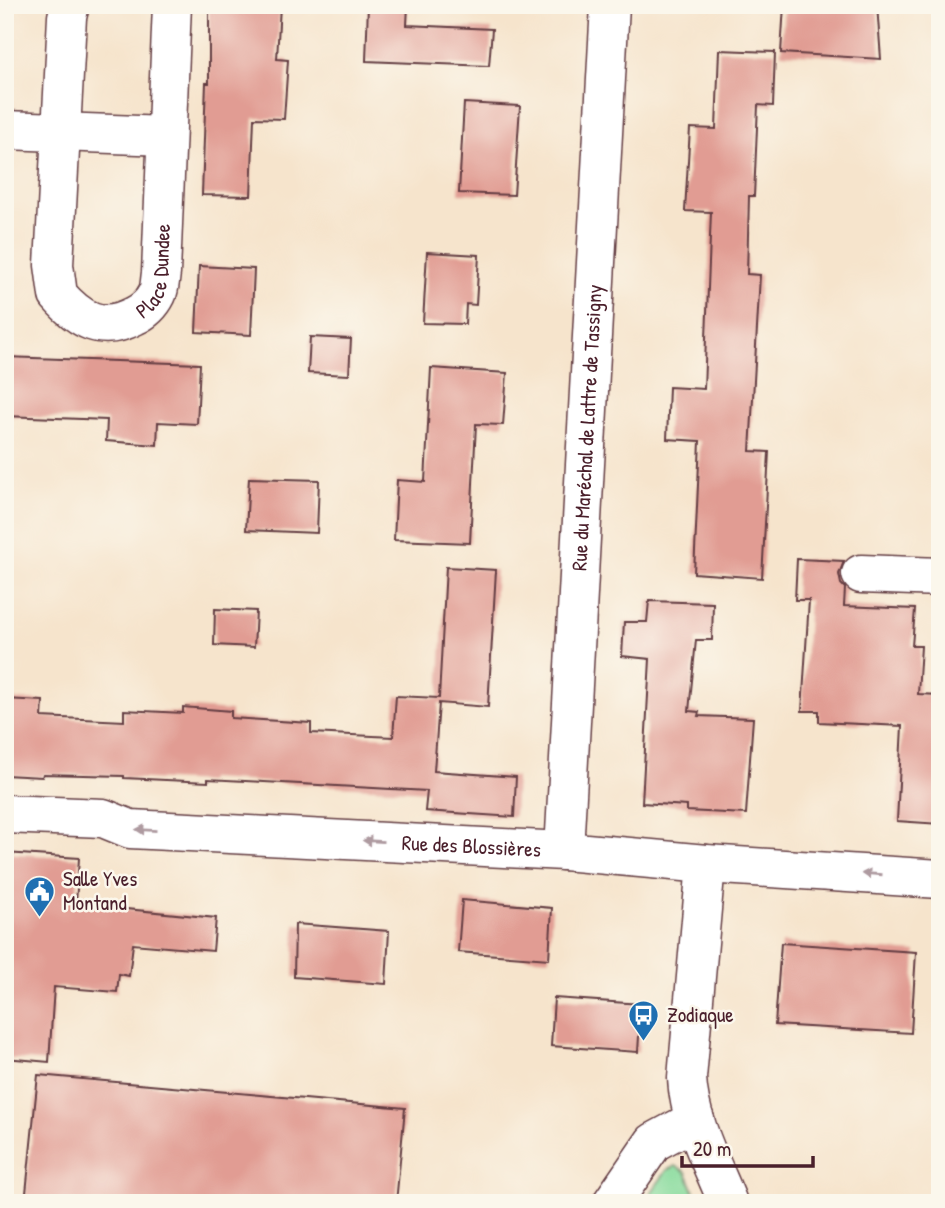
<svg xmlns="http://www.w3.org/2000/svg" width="945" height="1208" font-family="'Patrick Hand',sans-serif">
  <rect width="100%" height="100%" fill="#fbf7ec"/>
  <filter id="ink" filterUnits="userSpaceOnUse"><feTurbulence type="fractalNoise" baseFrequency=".0143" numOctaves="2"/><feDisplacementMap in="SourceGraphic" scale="14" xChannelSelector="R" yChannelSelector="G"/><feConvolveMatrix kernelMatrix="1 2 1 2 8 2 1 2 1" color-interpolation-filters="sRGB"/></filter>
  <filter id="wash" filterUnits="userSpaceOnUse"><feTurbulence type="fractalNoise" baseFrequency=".00686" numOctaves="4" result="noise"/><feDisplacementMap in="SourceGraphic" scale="28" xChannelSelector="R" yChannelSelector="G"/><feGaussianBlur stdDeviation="1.57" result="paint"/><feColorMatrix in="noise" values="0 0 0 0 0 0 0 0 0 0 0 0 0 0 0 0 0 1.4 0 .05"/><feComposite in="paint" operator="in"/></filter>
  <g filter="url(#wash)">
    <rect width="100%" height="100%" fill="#f6e4cc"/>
    <path fill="#88db9d" stroke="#697d64" stroke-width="2" d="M676,1166L686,1172L699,1203H644L667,1170Z"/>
    <g id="blocks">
      <g fill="#e19c93">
        <path d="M209,5H280L277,59L288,60L284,119L254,118L251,196L202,195L206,83H209Z"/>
        <path d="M368,5H408L407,25L492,29L489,66L366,61Z"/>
        <path d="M784,5H877L881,59L781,53Z"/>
        <path d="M719,50L775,52L773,106L758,105L754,196H749L747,274L760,275L750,451L769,452L762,578L694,573L700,441L667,439L669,387L704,389L711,212L685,211L690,128L716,129Z"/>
        <path d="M464,103L520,106L514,195L459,193Z"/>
        <path d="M427,252L479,255L476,305L466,304L465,324L423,323Z"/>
        <path d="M199,266L254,269L251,335L196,332Z"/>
        <path d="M310,337L351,339L349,375L308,373Z"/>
        <path d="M5,357L200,364L197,424L158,422L157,445L106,441L107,420L5,416Z"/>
        <path d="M431,368L507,373L503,425L476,424L470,543L394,540L397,480L425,482Z"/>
        <path d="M249,478L319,480L317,533L246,530Z"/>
        <path d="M797,559L844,561L839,574L841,584L845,588L844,606L915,609L912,646H921L918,694L940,695V824L897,821L902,726L819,722V711H802L809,600H795Z"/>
        <path d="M446,567L496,570L492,639L488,707L439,703L434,771L516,777L514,817L425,811L427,791L208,779V782L124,778V776L43,774L42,777L5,775V699L43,701L42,717L124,721V710L183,713V707L231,711V718L311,723V733L393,737L396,696L439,698Z"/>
        <path d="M649,601L713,603L712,640H696L689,711L699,712L698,716L753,718L746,814L687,811V806L642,803L650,659L622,656L624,622H647Z"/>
        <path d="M215,609L256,611L254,647L214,645Z"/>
        <path d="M5,853L79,858L76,904L216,918L213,951L133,944L129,976L119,974L117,992L54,987L49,1062L5,1058Z"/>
        <path d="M462,900L552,908L549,959L458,952Z"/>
        <path d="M295,924L389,931L386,984L294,977Z"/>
        <path d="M781,943L916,952L911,1033L775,1025Z"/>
        <path d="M554,998L641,1004L638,1052L551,1046Z"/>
        <path d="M38,1075L405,1108L396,1203H25Z"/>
      </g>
    </g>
  </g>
  <g filter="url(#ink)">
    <use href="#blocks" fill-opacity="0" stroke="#643d43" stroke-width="2"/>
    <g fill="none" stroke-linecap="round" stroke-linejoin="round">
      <defs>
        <g id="minor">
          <path id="s1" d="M70,5L67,17L54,265L58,295C80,320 101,333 134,316C143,312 152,304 157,294C160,288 160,279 161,273L172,5"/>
          <path d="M5,130L166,136"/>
          <path d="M861,574L940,577"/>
          <path id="s2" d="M5,814L103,818L130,829L564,851L706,864L940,879"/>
          <path id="s3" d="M564,851L610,5"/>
          <path d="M706,864L687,1078C689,1121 712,1163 728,1203"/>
          <path d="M612,1203L654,1142L695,1120"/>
        </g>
      </defs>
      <use href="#minor" stroke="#643d43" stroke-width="41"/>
      <use href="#minor" stroke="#fff" stroke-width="38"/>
    </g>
    <defs><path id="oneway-solid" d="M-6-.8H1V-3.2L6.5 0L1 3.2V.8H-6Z" transform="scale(1.75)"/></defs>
    <g fill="#ae9aa0">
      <use href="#oneway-solid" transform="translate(146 830) rotate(-177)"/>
      <use href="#oneway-solid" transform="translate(373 841) rotate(-177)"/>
      <use href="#oneway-solid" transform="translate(872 874) rotate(-176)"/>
    </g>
  </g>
  <defs>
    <symbol id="civic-pin" viewBox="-11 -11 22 30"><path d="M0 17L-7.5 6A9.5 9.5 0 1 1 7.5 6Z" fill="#1f6fb2" stroke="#fbf7ec"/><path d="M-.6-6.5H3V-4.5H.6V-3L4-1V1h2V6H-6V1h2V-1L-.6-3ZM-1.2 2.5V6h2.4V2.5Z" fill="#fff"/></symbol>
    <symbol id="bus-pin" viewBox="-11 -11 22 30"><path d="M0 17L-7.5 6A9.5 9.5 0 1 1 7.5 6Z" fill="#1f6fb2" stroke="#fbf7ec"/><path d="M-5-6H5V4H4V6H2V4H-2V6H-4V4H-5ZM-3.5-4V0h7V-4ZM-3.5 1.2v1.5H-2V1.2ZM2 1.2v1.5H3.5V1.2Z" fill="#fff"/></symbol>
  </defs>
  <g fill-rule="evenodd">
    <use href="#civic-pin" x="22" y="874" width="35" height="47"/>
    <use href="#bus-pin" x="626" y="998" width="35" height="47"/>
  </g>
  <g text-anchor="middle" stroke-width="5" stroke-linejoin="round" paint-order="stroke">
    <g font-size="21" fill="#4a1f2b" stroke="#fbf7ec">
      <text dy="7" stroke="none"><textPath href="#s1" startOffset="432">Place Dundee</textPath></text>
      <text dy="7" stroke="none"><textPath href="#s3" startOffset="424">Rue du Maréchal de Lattre de Tassigny</textPath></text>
      <text dy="7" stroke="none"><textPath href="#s2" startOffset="469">Rue des Blossières</textPath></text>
    </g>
    <g font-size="21" fill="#4a1f2b" stroke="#fbf7ec" text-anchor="start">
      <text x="63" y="886">Salle Yves<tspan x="63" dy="24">Montand</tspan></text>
      <text x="667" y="1022">Zodiaque</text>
    </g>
  </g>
  <rect width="945" height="1208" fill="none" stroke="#fbf7ec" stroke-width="28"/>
  <path d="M682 1156v10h131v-10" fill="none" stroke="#4a1f2b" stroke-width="3.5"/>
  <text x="693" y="1156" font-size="21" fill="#4a1f2b" stroke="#fbf7ec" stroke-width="5" paint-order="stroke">20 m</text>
</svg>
